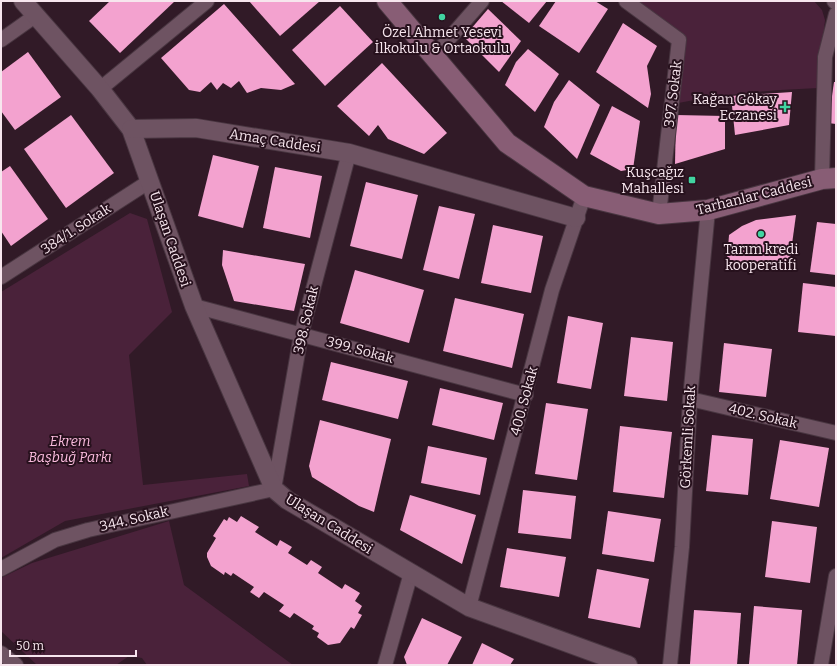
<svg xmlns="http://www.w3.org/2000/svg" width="837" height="666" font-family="Bitter,serif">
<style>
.green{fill:#4a223a}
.building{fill:#f3a2cf}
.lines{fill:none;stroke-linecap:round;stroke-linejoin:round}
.minor-casing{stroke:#493641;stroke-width:16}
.tertiary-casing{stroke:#493641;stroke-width:20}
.secondary-casing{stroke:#493641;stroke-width:22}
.minor{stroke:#6e5362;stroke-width:14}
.tertiary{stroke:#6e5362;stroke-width:18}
.secondary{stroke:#885d75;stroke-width:20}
.poi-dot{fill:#41d4a1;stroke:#27111d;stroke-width:1.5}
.labels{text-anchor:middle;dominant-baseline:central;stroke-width:4;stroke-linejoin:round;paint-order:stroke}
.poi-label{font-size:14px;fill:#f7e6ee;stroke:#27111d}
.street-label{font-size:14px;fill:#f7e6ee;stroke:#27111d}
.park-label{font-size:14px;font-style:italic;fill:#fbbcde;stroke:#27111d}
</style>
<rect width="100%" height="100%" fill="#311a27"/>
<g class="green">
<path d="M632 1H814L822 10 825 20 818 88C769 90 721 94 673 104L683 37Z"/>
<path d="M130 213 147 219 172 312 129 355 143 485 247 474 249 486 65 521 1 558V292Z"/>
<path d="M169 521 184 585 293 665H147L142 658 129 656 116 665H37L1 631V578L32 563Z"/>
</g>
<g class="building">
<path d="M110 1H175L120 53 89 21Z"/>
<path d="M249 1H320L280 36Z"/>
<path d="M501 1H547L529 23Z"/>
<path d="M556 1H595L608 9 579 53 539 26Z"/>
<path d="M224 4 295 84 281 90 261 88 247 93 239 81 231 88 223 83 217 90 211 82 200 92 189 90 161 58Z"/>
<path d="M340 6 373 42 325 86 292 50Z"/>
<path d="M488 9 521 41 499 72 464 37Z"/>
<path d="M623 23 657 46 647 66 651 94 648 108 596 72Z"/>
<path d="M528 49 559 74 535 112 505 85 516 62Z"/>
<path d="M28 52 61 97 15 130 1 111V72Z"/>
<path d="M382 63 447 133 424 154 388 139 378 125 369 136 337 106Z"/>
<path d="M569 80 600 105 577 159 544 127 554 102Z"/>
<path d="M834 82H836V124L828 123Z"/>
<path d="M792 92 789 125 735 135 731 96Z"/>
<path d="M612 106 640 121 633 169 621 171 590 154Z"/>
<path d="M71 115 114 173 66 208 24 149Z"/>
<path d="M676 115 725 116V149L675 164Z"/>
<path d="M213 155 259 166 243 228 198 216Z"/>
<path d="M10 166 48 219 11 246 1 231V172Z"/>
<path d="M275 167 322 176 310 238 263 228Z"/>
<path d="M366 182 418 195 402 259 350 246Z"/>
<path d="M439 206 475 214 459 279 423 270Z"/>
<path d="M796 215 789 266 727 261 729 235 742 226 756 220Z"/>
<path d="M817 222 836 224V275L810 272Z"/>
<path d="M493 225 543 236 531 293 481 283Z"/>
<path d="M223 250 305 264 294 311 234 301 222 265Z"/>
<path d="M355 270 424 290 409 343 340 323Z"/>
<path d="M803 283 836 287V336L798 332Z"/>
<path d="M455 298 524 314 512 368 443 351Z"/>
<path d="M568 316 603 323 591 389 557 383Z"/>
<path d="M631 337 673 342 667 401 624 396Z"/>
<path d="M724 343 772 349 766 397 719 392Z"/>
<path d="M331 362 408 381 398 419 322 400Z"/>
<path d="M440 388 503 403 494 440 432 425Z"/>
<path d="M546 403 588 409 577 480 535 474Z"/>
<path d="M320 420 391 439 374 512 359 506 312 477 309 466Z"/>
<path d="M620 426 672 432 664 498 613 492Z"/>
<path d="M712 435 753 439 748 495 706 491Z"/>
<path d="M780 440 829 448 819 507 770 499Z"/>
<path d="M428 446 487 458 480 495 421 483Z"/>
<path d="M523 490 576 496 571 539 518 533Z"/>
<path d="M410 495 476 515 462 564 400 530Z"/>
<path d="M608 511 661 519 654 562 602 554Z"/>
<path d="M241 516 259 527 255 532 277 546 280 540 292 547 288 553 307 565 311 560 322 567 318 573 342 589 345 584 360 593 355 601 362 606 358 613 362 615 354 629 351 627 340 643 328 645 317 637 319 633 312 629 314 626 294 613 290 618 279 611 284 605 264 592 259 598 250 592 254 587 233 573 231 576 225 572 224 575 211 566 207 557V553L216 538 213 536 224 519 227 521 229 517 237 522Z"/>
<path d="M772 521 817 527 810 583 765 577Z"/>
<path d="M507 548 566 557 559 597 500 587Z"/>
<path d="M597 569 649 579 640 628 588 618Z"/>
<path d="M754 606 802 610 797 665 749 664Z"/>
<path d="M694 610 741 613 737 665 690 664Z"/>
<path d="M422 618 462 637 447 665H407L404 657Z"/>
<path d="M482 643 514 659 510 665H472Z"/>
</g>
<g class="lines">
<g class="minor-casing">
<g id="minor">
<path d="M626 1 679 40 659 214"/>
<path d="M834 1 836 3"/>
<path d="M1 40 35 16"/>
<path d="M433 57 482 1"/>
<path d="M100 89 207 1"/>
<path d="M822 179 825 57 836 14"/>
<path d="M1 277 150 181"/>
<path d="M194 306 526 395"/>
<path d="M690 399 836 433"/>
<path d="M1 569 55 540 88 530 274 489 301 335 349 153"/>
<path d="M469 607 552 290 584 196"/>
<path d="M1 653 16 665"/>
<path d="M385 665 411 573"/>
<path d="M670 665 682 547 690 399 708 210"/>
<path d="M821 665 836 576"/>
</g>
</g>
<g class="tertiary-casing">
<g id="tertiary">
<path d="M23 1 100 89 131 129 194 306 274 489 287 500 469 607 628 665"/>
<path d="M131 129 196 128 349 153 576 218"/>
</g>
</g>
<g class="secondary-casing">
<path id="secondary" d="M387 1 507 143 584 196 659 214 708 210 822 179 836 178"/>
</g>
<use href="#minor" class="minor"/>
<use href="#tertiary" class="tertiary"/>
<use href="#secondary" class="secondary"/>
</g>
<g class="poi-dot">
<circle cx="442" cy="17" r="4"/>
<path d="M783 101h4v4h4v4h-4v4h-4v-4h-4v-4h4z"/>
<rect x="688" y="176" width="8" height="8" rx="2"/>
<circle cx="761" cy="234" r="4"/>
</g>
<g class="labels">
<g class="poi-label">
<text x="442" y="32">Özel Ahmet Yesevi<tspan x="442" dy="16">İlkokulu &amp; Ortaokulu</tspan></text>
<text x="777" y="99" text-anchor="end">Kağan Gökay<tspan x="777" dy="16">Eczanesi</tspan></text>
<text x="684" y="172" text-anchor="end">Kuşcağız<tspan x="684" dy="16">Mahallesi</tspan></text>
<text x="761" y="249">Tarım kredi<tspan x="761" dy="16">kooperatifi</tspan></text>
</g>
<g class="street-label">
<text transform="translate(673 94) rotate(-83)">397. Sokak</text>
<text transform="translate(275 141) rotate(9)">Amaç Caddesi</text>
<text transform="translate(754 196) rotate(-14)">Tarhanlar Caddesi</text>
<text transform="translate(76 229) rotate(-33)">384/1. Sokak</text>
<text transform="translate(170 239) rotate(71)">Ulaşan Caddesi</text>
<text transform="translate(306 320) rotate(-77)">398. Sokak</text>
<text transform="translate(360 350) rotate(15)">399. Sokak</text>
<text transform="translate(524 401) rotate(-75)">400. Sokak</text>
<text transform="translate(763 416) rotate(13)">402. Sokak</text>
<text transform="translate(688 437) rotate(-87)">Görkemli Sokak</text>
<text transform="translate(134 519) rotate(-13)">344. Sokak</text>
<text transform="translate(329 524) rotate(32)">Ulaşan Caddesi</text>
</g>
<g class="park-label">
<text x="70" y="441">Ekrem<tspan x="70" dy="16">Başbuğ Parkı</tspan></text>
</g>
</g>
<rect width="837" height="666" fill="none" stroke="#f7e6ee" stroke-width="4"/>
<path d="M10 650v6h126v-6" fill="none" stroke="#f7e6ee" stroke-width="2"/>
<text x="16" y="650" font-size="12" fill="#f7e6ee" stroke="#27111d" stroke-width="3" paint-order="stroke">50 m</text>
</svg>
